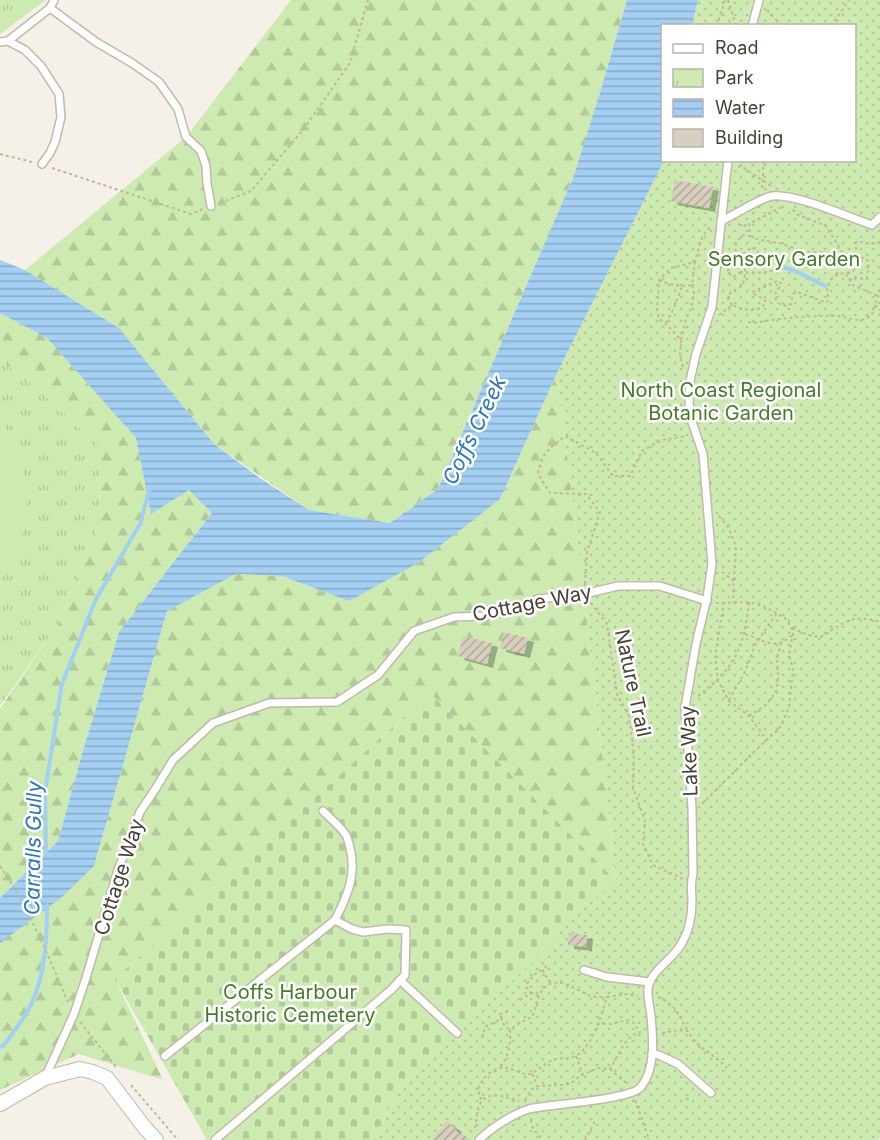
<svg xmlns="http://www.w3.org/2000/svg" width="880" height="1140" font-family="Inter,sans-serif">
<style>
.grass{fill:url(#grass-dots)}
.forest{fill:url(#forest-firs)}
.cemetery{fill:url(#cemetery-stones)}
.park{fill:url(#park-tufts)}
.pitch{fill:#cdeab0}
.water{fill:url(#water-rules)}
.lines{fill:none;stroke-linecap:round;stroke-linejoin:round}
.stream{stroke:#a3cff3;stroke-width:4}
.building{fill:url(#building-hatch);filter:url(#shadow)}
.lane-casing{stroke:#c1baaa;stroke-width:10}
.street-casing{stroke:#c1baaa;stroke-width:16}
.path{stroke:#c3b69b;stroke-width:2;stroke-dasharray:3 3;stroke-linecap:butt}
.lane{stroke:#fff;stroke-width:7}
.street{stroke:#fff;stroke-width:14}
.labels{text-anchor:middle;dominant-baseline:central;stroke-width:5;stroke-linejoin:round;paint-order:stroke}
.park-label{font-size:20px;fill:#447d27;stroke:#fff}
.street-label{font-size:20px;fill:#484236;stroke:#fff}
.water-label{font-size:21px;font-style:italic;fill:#2b77b9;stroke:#fff}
</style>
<defs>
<pattern id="grass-dots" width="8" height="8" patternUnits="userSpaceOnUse" patternTransform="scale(1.5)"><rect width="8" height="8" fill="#cdeab0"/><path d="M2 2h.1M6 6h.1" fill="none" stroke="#b2ca98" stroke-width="1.8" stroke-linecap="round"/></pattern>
<pattern id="forest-firs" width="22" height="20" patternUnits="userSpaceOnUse" patternTransform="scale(1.5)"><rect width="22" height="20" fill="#cdeab0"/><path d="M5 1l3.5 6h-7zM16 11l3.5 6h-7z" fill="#b2ca98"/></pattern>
<pattern id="cemetery-stones" width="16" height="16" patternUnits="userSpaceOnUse" patternTransform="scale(1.5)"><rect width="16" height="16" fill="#cdeab0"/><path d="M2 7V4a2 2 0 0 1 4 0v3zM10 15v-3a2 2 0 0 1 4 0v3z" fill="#b2ca98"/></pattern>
<pattern id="park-tufts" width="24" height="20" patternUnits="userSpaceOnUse" patternTransform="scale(1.5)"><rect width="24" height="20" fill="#cdeab0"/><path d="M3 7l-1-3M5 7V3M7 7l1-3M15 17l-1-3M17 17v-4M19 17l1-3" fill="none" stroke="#b2ca98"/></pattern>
<pattern id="water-rules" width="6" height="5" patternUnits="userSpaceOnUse" patternTransform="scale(1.5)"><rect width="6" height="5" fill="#a3cff3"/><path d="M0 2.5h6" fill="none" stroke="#87aac6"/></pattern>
<pattern id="building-hatch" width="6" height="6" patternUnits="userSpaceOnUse" patternTransform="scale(1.5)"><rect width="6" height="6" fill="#d7cebd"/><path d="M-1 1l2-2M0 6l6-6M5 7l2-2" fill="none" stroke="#b0a99a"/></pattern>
<filter id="shadow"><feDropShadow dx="6" dy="4" stdDeviation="0" flood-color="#0004"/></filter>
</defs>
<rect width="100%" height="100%" fill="#f5f1e8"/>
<path class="grass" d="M698 0H880V1137L878 1140H368L384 1122 385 1113 395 1102V1091L557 938 561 927 616 880 584 594 557 373 664 161 854 160V26L692 25Z"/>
<g class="forest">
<path d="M291 0H627L592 120 573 178 438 489 390 523 309 510 214 444 119 328 25 270 186 137Z"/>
<path d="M0 313 47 338 136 438 151 513 189 489 212 513 119 632 82 754 58 841 0 898V709L58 624 100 523 99 446 21 374 0 361Z"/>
<path d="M557 373 584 594 616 881 430 693 115 979 163 1080 79 1054 0 1090V942L94 866 167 611 236 574 282 576 349 601 500 499Z"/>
</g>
<path class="cemetery" d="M430 693 616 881 561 927 558 938 395 1091V1102L385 1113 384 1122 368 1140H207L115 979Z"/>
<g class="park">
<path d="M0 0H46L0 34Z"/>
<path d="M0 361 21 374 99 446 100 523 58 624 0 706Z"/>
</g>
<path class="pitch" d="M0 420C25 451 31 497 22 535 18 552 9 567 0 581Z"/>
<path class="water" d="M627 0H698L692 25 662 26V160L664 161 557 373 500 499 418 563 349 601 282 576 236 574 167 611 94 866 62 897 0 943V898L58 841 82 754 119 632 212 513 189 490 151 514 136 438 47 338 0 313V260L25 270 119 328 214 444 261 479 309 510 390 523 438 489 573 178 600 93Z"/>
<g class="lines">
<g class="stream">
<path d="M783 267 798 272 825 286"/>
<path d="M46 855 45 792 62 684 96 599 140 524 149 491"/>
<path d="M0 1047 4 1045C11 1035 19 1025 26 1014 45 983 47 941 47 905"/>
</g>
</g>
<g class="building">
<path d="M675 180 713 187 709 208 671 201Z"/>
<path d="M504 632 528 638 524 654 500 648Z"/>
<path d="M463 636 492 643 487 664 458 656Z"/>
<path d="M569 933 587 935 586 947 568 945Z"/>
<path d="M447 1121 456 1129 455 1130 468 1140H432Z"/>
</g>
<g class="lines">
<g class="lane-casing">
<g id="lane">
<path d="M50 8 96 42 132 63 159 82 178 109 186 137 201 151 206 166 207 183 211 206"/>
<path d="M752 26 759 0"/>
<path d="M8 41 25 50 41 66 59 94 61 117 55 142 50 153 42 164"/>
<path d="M0 42 8 41 50 8 54 0"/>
<path d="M721 221C735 215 758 199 772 196 795 193 848 217 872 225L880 217"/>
<path d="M323 811C331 819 340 826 346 835 348 839 349 844 350 848 357 874 347 897 335 920"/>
<path d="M584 970 607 977 650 982"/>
<path d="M400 980 457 1033"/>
<path d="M652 1053 661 1056 678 1064 711 1093"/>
<path d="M165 1056 335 920 352 929 363 932 388 929 406 930 405 975 392 989 215 1140"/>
<path d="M45 1078 74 1014 86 978 118 870 140 812 156 788 173 760 213 723 269 703 337 702 378 675 414 631 454 617 483 616 506 612 538 599 584 594 618 586H660L707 601"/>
<path d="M479 1140C491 1128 513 1114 529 1109 551 1104 630 1100 641 1087 656 1068 653 1038 651 1016 650 1007 647 997 648 988 652 968 675 959 683 941 689 930 692 914 692 901 692 891 690 884 693 874L692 807 685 708 696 644 707 598 712 564 703 454 692 422 689 403 690 381 696 354 712 307 728 160"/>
</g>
</g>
<g class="street-casing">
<path id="street" d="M0 1104 45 1078 80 1069 93 1072 107 1078 145 1128 156 1140"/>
</g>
<g class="path">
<path d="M728 0 736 26"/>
<path d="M767 10 782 26"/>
<path d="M717 26 725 0"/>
<path d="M831 26 849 0"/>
<path d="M0 154 32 162"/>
<path d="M738 167 741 166 771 186"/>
<path d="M52 168 191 214 203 209"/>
<path d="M762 188 764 160"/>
<path d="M220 203 251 191 303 130 350 63 368 0"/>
<path d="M738 224 744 226 749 224"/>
<path d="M750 236 760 240 780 243 805 252H822L837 266H843L849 263 826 226 796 214 793 210 794 207"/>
<path d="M741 272 733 277 727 271 735 265 741 272C755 273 770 274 782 266V262C774 256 768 260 759 260L757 257 758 251 755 248H751L741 255 737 254C733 246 737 240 743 235L750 236 749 224 782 207"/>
<path d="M846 274 853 285 880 297"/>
<path d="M659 280C670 285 680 287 692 285"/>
<path d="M849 280 854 277 864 279 867 278 869 262 866 259 859 257"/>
<path d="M732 305 728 298C732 288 732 292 739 288 746 284 745 271 745 263"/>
<path d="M875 305 880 310"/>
<path d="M719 315 732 305C743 310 759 314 766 302L764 299 752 293V292L778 281 781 283V285L775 294C775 302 779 305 787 306L791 304 793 294 797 292 824 302H827L829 298C827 293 826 290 829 284 835 267 851 279 858 265 861 256 854 250 856 242L858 241 870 244 880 242"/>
<path d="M748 322C757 324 763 321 771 320 788 318 806 316 823 316 828 316 832 315 837 316 849 317 863 325 872 314L880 289"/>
<path d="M666 323 672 312 682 287"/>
<path d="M681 340 686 319 691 308 694 293 692 285 695 262"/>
<path d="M683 367 680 355 681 340 665 323 659 319 657 310 659 280 671 268 695 262C699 250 700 234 711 227"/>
<path d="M719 516 728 527 736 546 733 594 734 602"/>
<path d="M722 572 734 581"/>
<path d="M585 584 587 552 600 512 586 494 550 493 538 474C542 453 548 449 565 436L596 453 613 476H630L642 451 662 440 686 436"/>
<path d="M724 602 715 657 718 681 729 701 749 716 767 740"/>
<path d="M591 603 607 624 617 694 629 716 634 755 633 788 645 821 643 844 653 865 683 879"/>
<path d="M792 628 808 635 821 637C844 623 851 613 880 622"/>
<path d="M745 634C764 640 776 652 793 634"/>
<path d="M698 696C735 668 744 648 749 602"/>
<path d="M729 700 745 672 755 645 777 613"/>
<path d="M749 716 766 705 777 690 778 675 777 658 781 643"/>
<path d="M702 804 756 750 779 729 789 708 793 669 789 655 793 634 792 628 785 618 763 606 749 602 715 603"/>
<path d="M0 866C29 908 48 956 68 1002"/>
<path d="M547 966 543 969 544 975 548 978 551 984"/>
<path d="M532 993 528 991 526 985 534 975 543 969"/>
<path d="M658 997C677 1005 678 1015 688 1031"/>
<path d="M520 1000 532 993 538 996"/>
<path d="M508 1011 500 1014 504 1025 510 1030"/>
<path d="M80 1022 116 1067"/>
<path d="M597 1024H611L627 1020 633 1022 639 1031"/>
<path d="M662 1033 678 1030 688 1031C697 1049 714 1053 727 1068"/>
<path d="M482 1038 485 1027 501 1019"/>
<path d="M576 1056 583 1075"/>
<path d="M501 1067C508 1056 511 1044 510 1030L516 1025 533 1016C535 1008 538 995 543 989 558 972 578 993 592 996 597 997 602 997 607 997"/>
<path d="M610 1069 626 1083"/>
<path d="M532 1074 537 1085"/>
<path d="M131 1085 178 1140"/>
<path d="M686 1098 691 1101"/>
<path d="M482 1099 479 1097C479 1092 478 1087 481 1083 485 1074 498 1066 507 1068 514 1069 522 1075 529 1074 535 1074 545 1063 552 1060 561 1057 571 1060 579 1054 594 1042 601 1015 607 997L627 994 637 996"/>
<path d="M525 1100 532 1089 537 1086 560 1085 570 1084 580 1076 598 1068 610 1069C619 1056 624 1035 641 1032"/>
<path d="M635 1100 649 1139 648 1140"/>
<path d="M531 1120 533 1129 543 1140"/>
<path d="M475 1128C477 1122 476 1115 478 1109 484 1088 504 1097 519 1101"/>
<path d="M585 1140 595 1121"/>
</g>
<use href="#lane" class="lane"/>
<use href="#street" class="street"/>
</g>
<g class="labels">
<g class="park-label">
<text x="784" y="259">Sensory Garden</text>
<text x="721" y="390">North Coast Regional<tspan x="721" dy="23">Botanic Garden</tspan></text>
<text x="290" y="992">Coffs Harbour<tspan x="290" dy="23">Historic Cemetery</tspan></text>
</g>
<g class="street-label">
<text transform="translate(532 603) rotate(-11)">Cottage Way</text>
<text transform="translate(633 683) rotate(78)">Nature Trail</text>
<text transform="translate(689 751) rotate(-92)">Lake Way</text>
<text transform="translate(119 877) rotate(-72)">Cottage Way</text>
</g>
<g class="water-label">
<text transform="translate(474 430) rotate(-64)">Coffs Creek</text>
<text transform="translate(33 848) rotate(-89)">Carralls Gully</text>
</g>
</g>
<rect x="661" y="24" width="195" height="138" fill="#ffffff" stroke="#b6b3af" stroke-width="1.5"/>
<rect x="673" y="44" width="30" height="9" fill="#ffffff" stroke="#b6b3af" stroke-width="1.5"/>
<text x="715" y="54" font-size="18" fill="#484236">Road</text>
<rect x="673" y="69" width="30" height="18" fill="url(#park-tufts)" stroke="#b6b3af" stroke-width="1.5"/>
<text x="715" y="84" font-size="18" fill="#484236">Park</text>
<rect x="673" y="99" width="30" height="18" fill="url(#water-rules)" stroke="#b6b3af" stroke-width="1.5"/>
<text x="715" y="114" font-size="18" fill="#484236">Water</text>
<rect x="673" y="129" width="30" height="18" fill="#d7cebd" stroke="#b6b3af" stroke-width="1.5"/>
<text x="715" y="144" font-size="18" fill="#484236">Building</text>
</svg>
